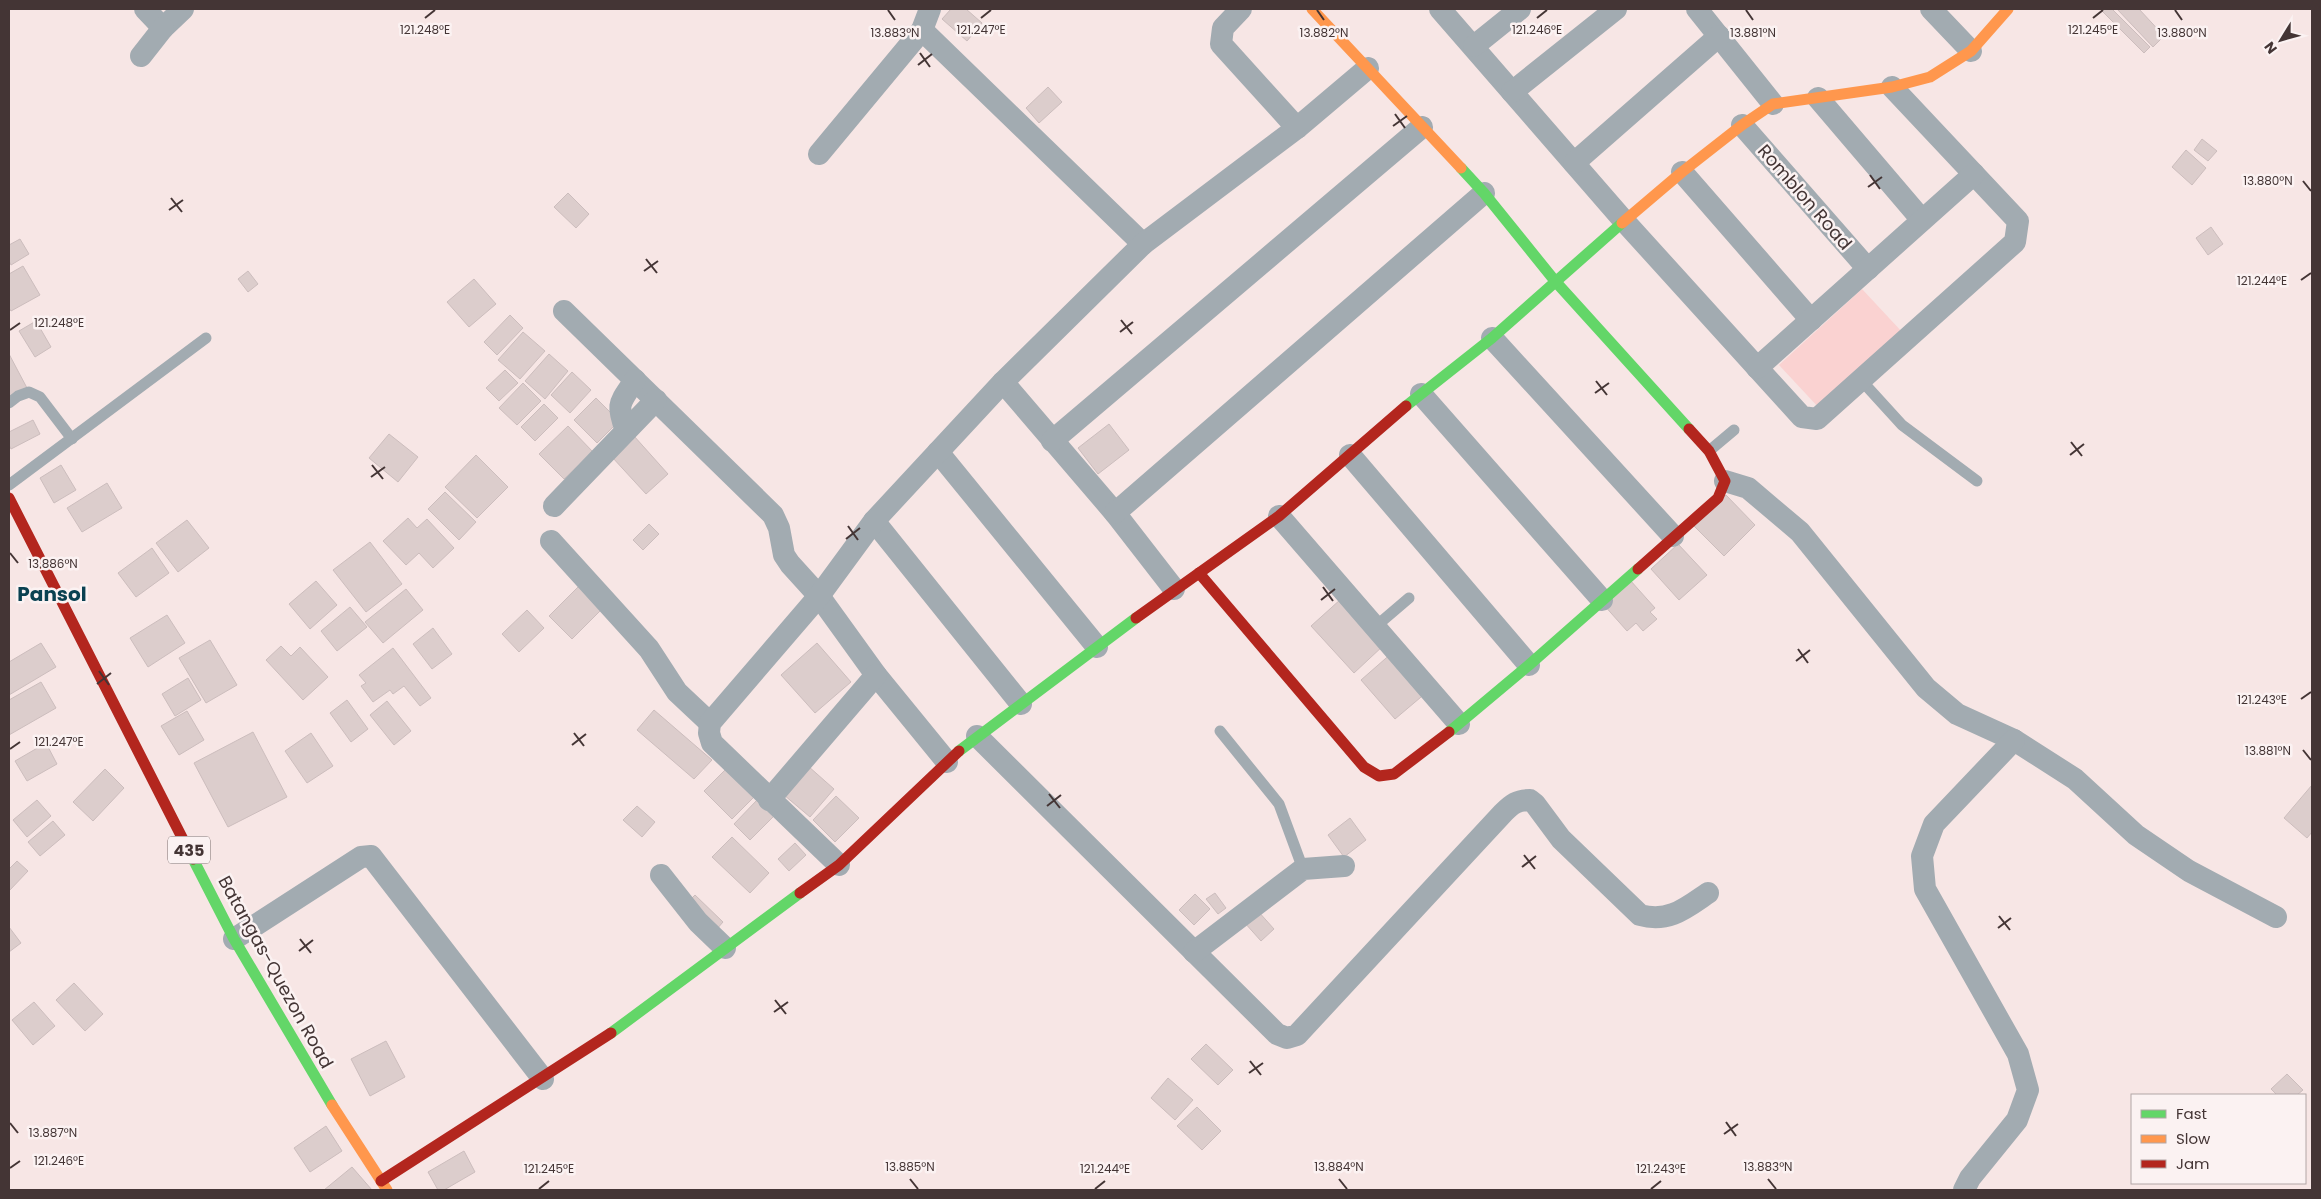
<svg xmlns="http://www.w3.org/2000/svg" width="2321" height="1199" font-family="Poppins,sans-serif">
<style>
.green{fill:#fad2d1}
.building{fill:#dccdcc;stroke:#ccbdbd}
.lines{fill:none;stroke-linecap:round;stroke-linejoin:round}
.lane{stroke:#a2abb1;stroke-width:11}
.street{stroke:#a2abb1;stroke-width:22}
.fast{stroke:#63d668;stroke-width:11}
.slow{stroke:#ff974d;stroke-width:11}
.jam{stroke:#b3261e;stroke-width:11}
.ticks{fill:none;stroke:#443535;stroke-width:2}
.labels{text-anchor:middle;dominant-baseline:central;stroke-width:5;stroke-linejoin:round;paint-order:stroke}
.shield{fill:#fbf2f2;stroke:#7b6e6e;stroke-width:1}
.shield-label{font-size:16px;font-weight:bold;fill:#443535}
.street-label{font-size:18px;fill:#443535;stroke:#fbf2f2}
.quarter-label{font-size:20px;font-weight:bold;fill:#0a4151;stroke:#fbf2f2}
.ticks-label{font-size:12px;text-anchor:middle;fill:#443535;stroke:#fbf2f2;stroke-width:5;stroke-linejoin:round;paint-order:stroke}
</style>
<rect width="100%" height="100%" fill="#f7e6e5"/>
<path class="green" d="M1862 289 1903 333 1820 409 1779 365Z"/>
<g class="building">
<path d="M951 9H966L982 23 967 41 942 19Z"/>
<path d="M2102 9H2112L2150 47 2144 53 2101 10Z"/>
<path d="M2117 9H2139L2164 36 2153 47Z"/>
<path d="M1048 87 1062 102 1039 123 1026 108Z"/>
<path d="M2202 139 2217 151 2208 161 2194 150Z"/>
<path d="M2186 150 2206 168 2192 185 2172 167Z"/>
<path d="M568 193 589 214 576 228 554 207Z"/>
<path d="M2211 227 2223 244 2208 255 2196 238Z"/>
<path d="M20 239 29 254 11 265 9 261V245Z"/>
<path d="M23 266 40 295 11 311 9 308V274Z"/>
<path d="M248 271 258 284 248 292 238 279Z"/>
<path d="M474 279 496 304 469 327 447 302Z"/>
<path d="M510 315 523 328 497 355 484 342Z"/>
<path d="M36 321 51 347 35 357 19 331Z"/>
<path d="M523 332 545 351 520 379 498 360Z"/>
<path d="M9 354 27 388 9 397Z"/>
<path d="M549 354 568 371 545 399 525 381Z"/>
<path d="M505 370 518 383 499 401 486 388Z"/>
<path d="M572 372 591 390 570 413 551 395Z"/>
<path d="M523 383 541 401 517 425 499 408Z"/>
<path d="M596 398 619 421 597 443 574 420Z"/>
<path d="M544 404 558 418 535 441 521 427Z"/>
<path d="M33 420 40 434 11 449 9 445V432Z"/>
<path d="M1109 424 1129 450 1098 474 1078 448Z"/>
<path d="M568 426 593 452 564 479 539 454Z"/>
<path d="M389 434 418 457 398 482 369 458Z"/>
<path d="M634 436 668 474 646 494 612 457Z"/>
<path d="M476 455 508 487 477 518 445 487Z"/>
<path d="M61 465 76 490 54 503 40 478Z"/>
<path d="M107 483 122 508 82 532 67 508Z"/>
<path d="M445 492 476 522 459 540 428 509Z"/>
<path d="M1726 495 1755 525 1724 556 1694 526Z"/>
<path d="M408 518 417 528 427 519 454 548 433 568 419 553 406 565 383 541Z"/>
<path d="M187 520 209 548 178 572 156 543Z"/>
<path d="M649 524 659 534 643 550 633 540Z"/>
<path d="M370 542 402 584 366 612 333 570Z"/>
<path d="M1678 544 1707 575 1679 600 1651 569Z"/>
<path d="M152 548 169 573 136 597 118 573Z"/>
<path d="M1630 580 1655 608 1650 612 1657 619 1643 631 1636 623 1627 631 1603 604Z"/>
<path d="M316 581 337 605 310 629 289 604Z"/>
<path d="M584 581 607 604 572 639 549 616Z"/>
<path d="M406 589 423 610 383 643 365 622Z"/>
<path d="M1341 599 1384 645 1354 673 1311 626Z"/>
<path d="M350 607 367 627 337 651 321 631Z"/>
<path d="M527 610 544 628 519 652 502 634Z"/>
<path d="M167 615 185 643 148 667 130 638Z"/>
<path d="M433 628 452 654 432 669 413 644Z"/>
<path d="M210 640 237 685 206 703 179 658Z"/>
<path d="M41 643 56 667 9 695V662Z"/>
<path d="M817 643 851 682 815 713 781 675Z"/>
<path d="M281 646 291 656 300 647 328 677 303 700 266 660Z"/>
<path d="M393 648 431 698 420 706 404 686 393 694 390 690 373 702 361 686 366 683 359 675Z"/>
<path d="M1393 652 1427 692 1395 719 1361 680Z"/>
<path d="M188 678 201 700 175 716 162 694Z"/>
<path d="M41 682 56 708 9 735V700Z"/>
<path d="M347 700 368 729 351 742 330 713Z"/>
<path d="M387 701 411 731 394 745 370 715Z"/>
<path d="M654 710 712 760 694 779 637 730Z"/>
<path d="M187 711 204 740 179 755 161 726Z"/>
<path d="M253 732 287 797 228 827 194 763Z"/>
<path d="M311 733 333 766 307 783 285 751Z"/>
<path d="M46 743 57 764 27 781 15 761Z"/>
<path d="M729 766 757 794 732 819 704 791Z"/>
<path d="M808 766 834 789 810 817 784 795Z"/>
<path d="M105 769 124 788 93 821 73 802Z"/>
<path d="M2312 785V832L2307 838 2284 818Z"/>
<path d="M836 796 859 818 835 842 813 820Z"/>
<path d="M37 800 51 816 27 837 13 820Z"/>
<path d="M757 800 774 816 750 840 734 824Z"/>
<path d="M637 806 655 822 642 837 623 820Z"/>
<path d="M1350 818 1366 840 1344 857 1328 835Z"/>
<path d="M53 821 65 835 40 856 28 842Z"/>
<path d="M732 837 769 873 750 893 712 857Z"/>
<path d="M795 843 806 855 789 871 778 859Z"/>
<path d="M17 861 28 871 9 891V869Z"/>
<path d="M1215 893 1226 908 1218 914 1206 899Z"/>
<path d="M1195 894 1210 909 1194 925 1179 910Z"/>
<path d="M695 895 723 922 716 930 688 902Z"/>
<path d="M1257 910 1274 929 1261 941 1244 922Z"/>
<path d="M9 927 21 943 9 952Z"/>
<path d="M74 983 103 1014 85 1031 56 1000Z"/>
<path d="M34 1002 55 1026 33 1045 12 1020Z"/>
<path d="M386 1041 405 1077 370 1096 351 1059Z"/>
<path d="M1206 1044 1233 1070 1218 1085 1191 1059Z"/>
<path d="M2287 1074 2303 1090 2297 1095H2277L2271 1089Z"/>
<path d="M1168 1078 1193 1100 1175 1120 1151 1098Z"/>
<path d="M1197 1107 1221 1131 1202 1150 1177 1126Z"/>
<path d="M326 1126 342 1151 310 1172 294 1148Z"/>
<path d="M464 1151 475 1172 444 1190H438L428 1172Z"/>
<path d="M352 1167 372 1190H324Z"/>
</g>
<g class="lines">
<g class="lane">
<path d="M1861 380 1902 425 1977 481"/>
<path d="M9 403 18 396 29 392 40 397 72 439"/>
<path d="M1709 451 1734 430"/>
<path d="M9 485 206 338"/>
<path d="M1375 627 1409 598"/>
<path d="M1220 731 1279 804 1303 869"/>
</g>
<g class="street">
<path d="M145 9 163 28 183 9"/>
<path d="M1241 9 1223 28 1221 44 1297 128"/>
<path d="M1440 9 1625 222 1802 417 1817 419 2015 242 2018 221 1892 87"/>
<path d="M1697 9 1773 104"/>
<path d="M1931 9 1971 51"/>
<path d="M922 30 1143 244"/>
<path d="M1474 46 1520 9"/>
<path d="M141 56 163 28"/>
<path d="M1512 92 1616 9"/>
<path d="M1818 98 1922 220"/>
<path d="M1742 125 1868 269"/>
<path d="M819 154 922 30 930 9"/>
<path d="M1574 163 1719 36"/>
<path d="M1682 172 1811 320"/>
<path d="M564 311 773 515 779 528 784 555 790 564 819 596 876 675 947 762"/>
<path d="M1492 338 1673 536"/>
<path d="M1757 368 1974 174"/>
<path d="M1003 382 1115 513 1174 589"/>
<path d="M1421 394 1602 600"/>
<path d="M626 431C616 403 619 404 635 380"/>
<path d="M1052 441 1422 127"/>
<path d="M938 452 1097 647"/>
<path d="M1350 455 1529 665"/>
<path d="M1725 481 1748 488 1800 532 1926 688 1957 714 2014 740 2075 779 2136 835 2189 871 2276 917"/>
<path d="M554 506 656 400"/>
<path d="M1115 513 1484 193"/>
<path d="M1279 516 1459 724"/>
<path d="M874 521 1021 704"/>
<path d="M551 541 649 649 677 692 710 723"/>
<path d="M977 736 1277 1034 1287 1038 1297 1035 1503 813C1512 804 1517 800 1530 800L1535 804 1561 839 1640 915C1669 923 1686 908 1708 893"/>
<path d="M769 800 876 675"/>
<path d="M839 865 712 743 709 733 710 723 819 596 874 521 1003 382 1143 244 1297 128 1368 68"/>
<path d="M661 875 698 922 725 948"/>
<path d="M234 939 361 857 371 856 543 1079"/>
<path d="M1194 952 1303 869 1344 866"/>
<path d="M1964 1190 1970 1178 2017 1120 2028 1090 2018 1054 1925 889 1922 856 1934 824 2014 740"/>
</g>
<g class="fast">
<path d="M1461 168 1484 193 1555 281 1689 429"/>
<path d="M1406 406 1492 338 1622 223"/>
<path d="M1449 732 1529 665 1638 569"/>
<path d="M959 751 1136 618"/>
<path d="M193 859 234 939 332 1105"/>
<path d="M611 1033 800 893"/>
</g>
<g class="slow">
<path d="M1312 9 1461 168"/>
<path d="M1622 223 1682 172 1742 125 1773 104 1892 87 1930 77 1971 51 2008 9"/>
<path d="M332 1105 387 1190"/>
</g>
<g class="jam">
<path d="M9 498 193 859"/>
<path d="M1638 569 1718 498 1725 481 1709 451 1689 429"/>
<path d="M1199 573 1364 767 1379 776 1394 774 1449 732"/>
<path d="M1136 618 1279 516 1406 406"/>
<path d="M800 893 839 865 959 751"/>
<path d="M381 1181 611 1033"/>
</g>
</g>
<path class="ticks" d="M888 10 895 20M1317 10 1324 20M1746 10 1753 20M2175 10 2182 20M425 18 435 10M981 18 991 10M1537 18 1547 10M2093 18 2103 10M920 53 930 67M918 65 932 54M1395 114 1405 128M1393 126 1407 116M1870 175 1880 189M2303 181 2311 191M1868 187 1882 177M171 198 182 212M169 210 183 200M646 259 657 273M644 271 658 261M2301 280 2311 273M1121 320 1132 334M10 330 20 323M1120 332 1133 322M1596 381 1607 395M1595 393 1609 383M2071 442 2082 456M2070 455 2084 444M372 465 383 479M371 477 385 467M848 526 858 540M846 539 860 528M10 553 18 563M1323 587 1333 601M1321 600 1335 589M1798 649 1808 663M1796 661 1810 650M99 671 109 685M97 684 111 673M2301 699 2311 692M574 733 584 746M572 745 586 734M10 749 20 742M2303 750 2311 760M1049 794 1060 808M1047 806 1061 795M1524 855 1535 869M1522 867 1536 856M1999 916 2010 930M1998 928 2011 918M300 939 311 953M299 951 313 940M775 1000 786 1014M774 1012 788 1002M1250 1061 1261 1075M1249 1073 1263 1063M1726 1122 1736 1136M10 1123 18 1133M1724 1134 1738 1124M10 1168 20 1161M910 1179 918 1189M1339 1179 1347 1189M1768 1179 1776 1189M539 1189 549 1181M1095 1189 1105 1181M1651 1189 1661 1181"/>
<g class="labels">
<rect class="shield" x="168" y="836.5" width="42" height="27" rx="4"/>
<g class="shield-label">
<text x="189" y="850">435</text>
</g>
<g class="street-label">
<text transform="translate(1805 197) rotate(49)">Romblon Road</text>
<text transform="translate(276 972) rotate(61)">Batangas-Quezon Road</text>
</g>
<g class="quarter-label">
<text x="52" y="594">Pansol</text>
</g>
</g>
<g class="ticks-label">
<text x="2093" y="34">121.245°E</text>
<text x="425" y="34">121.248°E</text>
<text x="981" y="34">121.247°E</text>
<text x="1537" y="34">121.246°E</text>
<text x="895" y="37">13.883°N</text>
<text x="1324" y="37">13.882°N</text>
<text x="1753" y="37">13.881°N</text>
<text x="2182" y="37">13.880°N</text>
<text x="2268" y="185">13.880°N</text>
<text x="2262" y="285">121.244°E</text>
<text x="59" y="327">121.248°E</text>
<text x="53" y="568">13.886°N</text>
<text x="2262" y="704">121.243°E</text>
<text x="59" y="746">121.247°E</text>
<text x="2268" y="755">13.881°N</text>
<text x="53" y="1137">13.887°N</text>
<text x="59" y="1165">121.246°E</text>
<text x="910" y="1171">13.885°N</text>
<text x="1339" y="1171">13.884°N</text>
<text x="1768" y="1171">13.883°N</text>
<text x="549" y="1173">121.245°E</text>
<text x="1105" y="1173">121.244°E</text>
<text x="1661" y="1173">121.243°E</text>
</g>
<rect width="2321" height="1199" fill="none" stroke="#443535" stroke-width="20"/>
<rect x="2131" y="1094" width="175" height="90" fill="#fbf2f2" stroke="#b2a6a6"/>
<rect x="2141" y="1110" width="25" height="8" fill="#63d668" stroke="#b2a6a6"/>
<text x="2176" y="1119" font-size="15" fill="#443535">Fast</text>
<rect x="2141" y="1135" width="25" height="8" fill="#ff974d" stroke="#b2a6a6"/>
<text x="2176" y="1144" font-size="15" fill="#443535">Slow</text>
<rect x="2141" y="1160" width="25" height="8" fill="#b3261e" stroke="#b2a6a6"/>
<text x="2176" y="1169" font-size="15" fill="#443535">Jam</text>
<g transform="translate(2281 40) rotate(233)" stroke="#fbf2f2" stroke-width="4" paint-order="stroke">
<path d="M0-4L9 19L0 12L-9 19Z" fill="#443535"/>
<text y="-8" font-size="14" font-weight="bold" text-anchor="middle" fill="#443535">N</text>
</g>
</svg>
